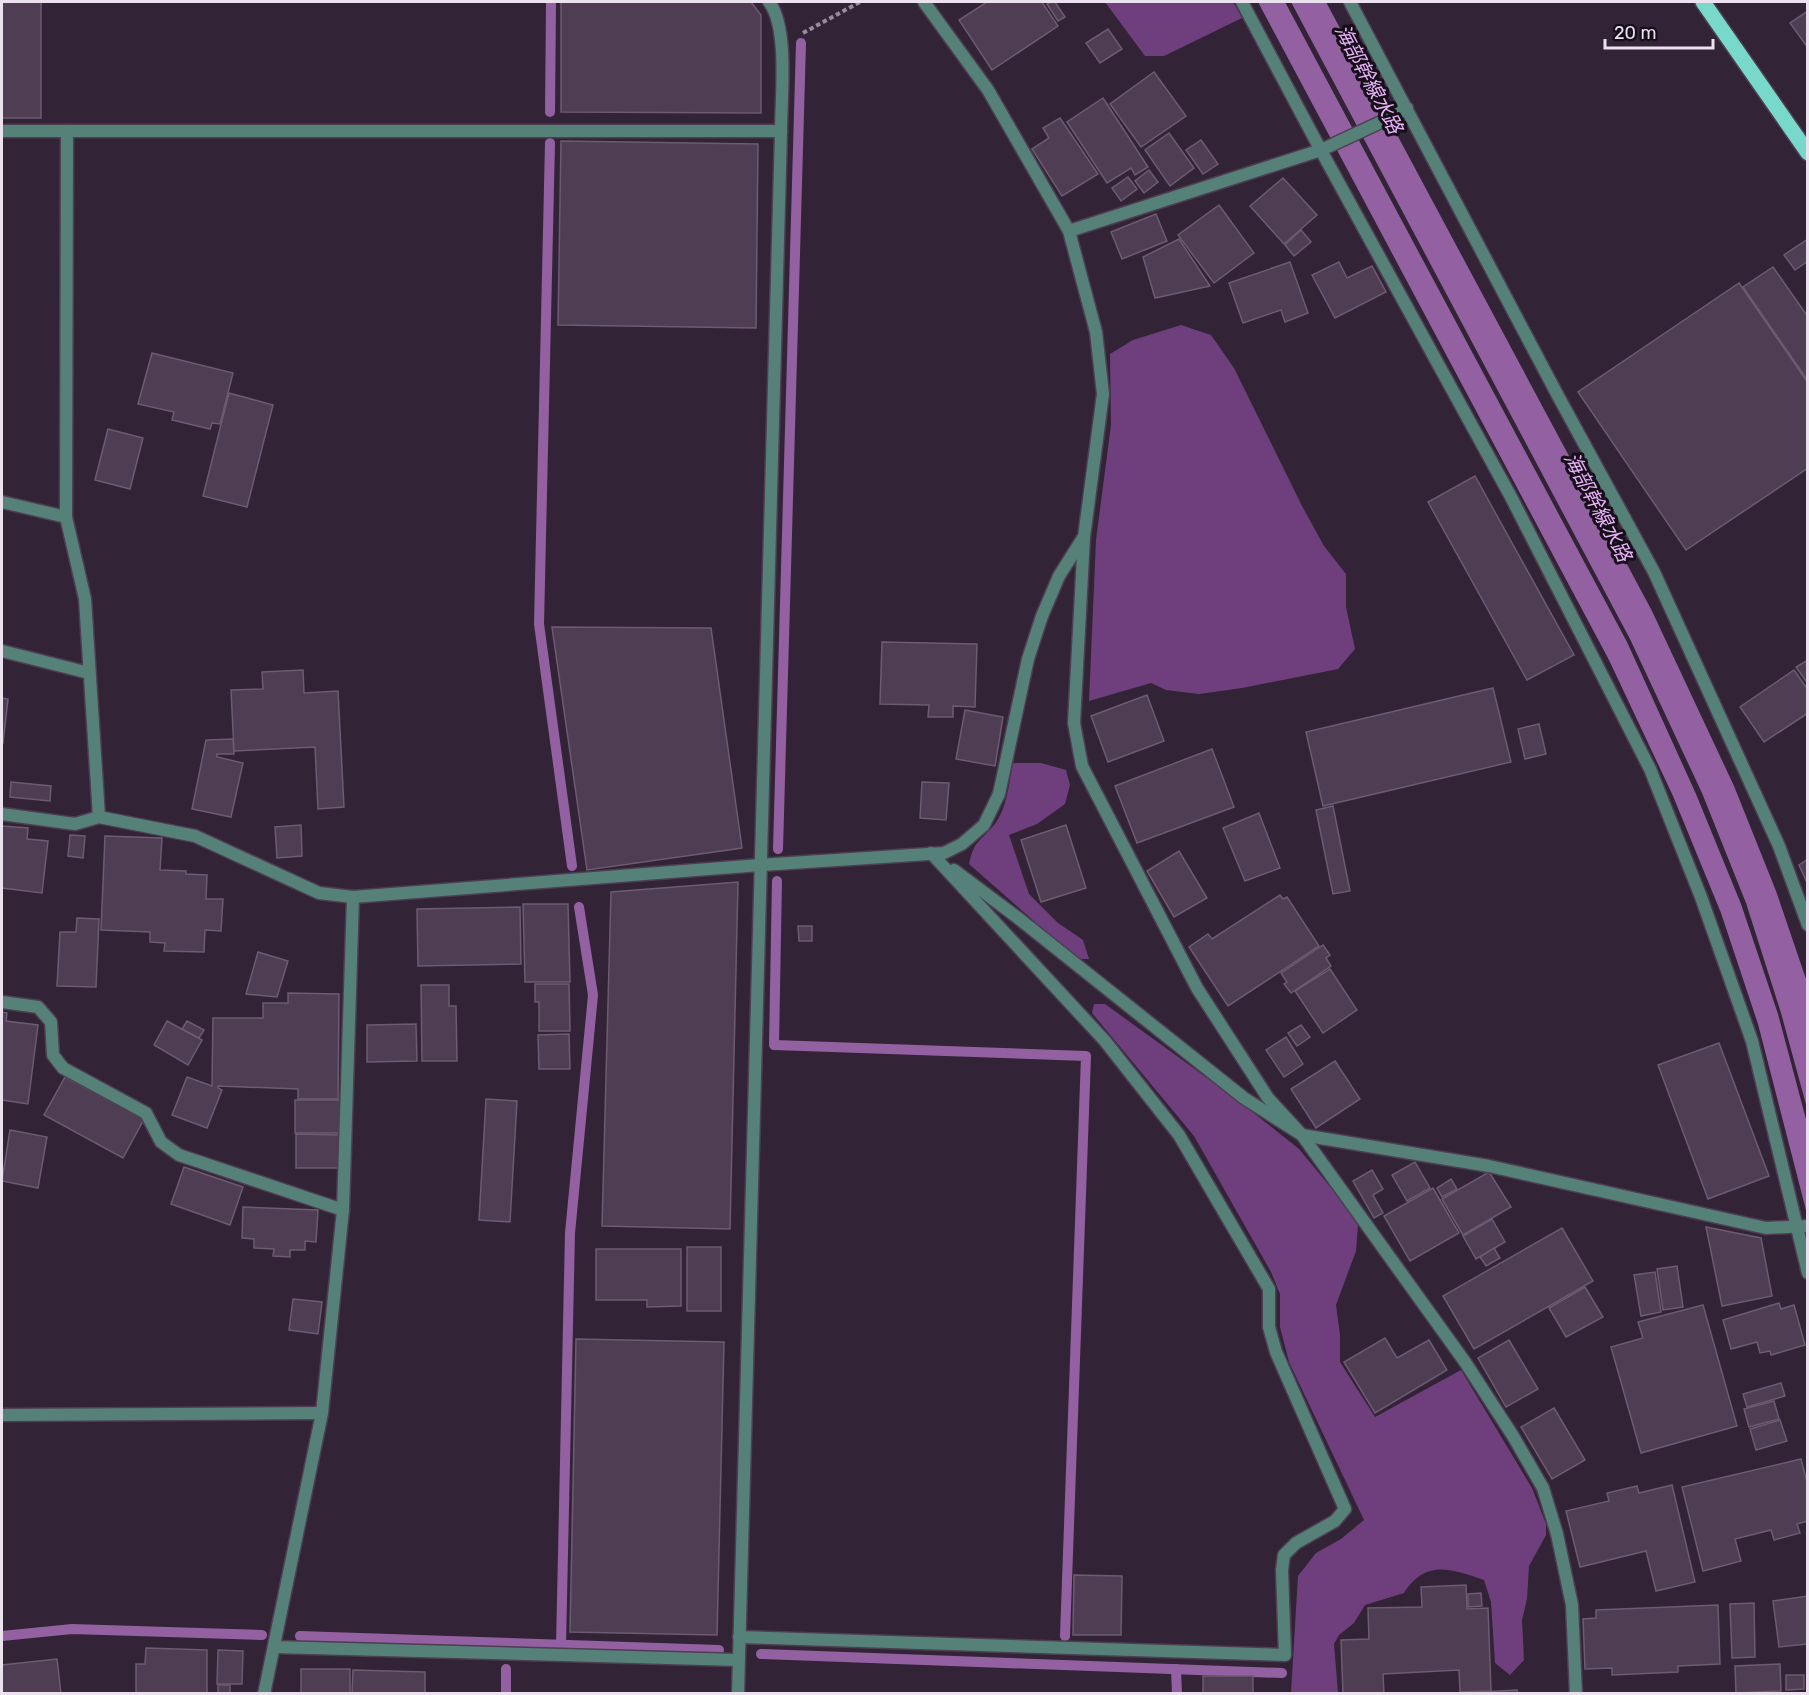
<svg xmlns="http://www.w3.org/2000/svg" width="1809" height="1695" font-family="Rubik,'Noto Sans JP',sans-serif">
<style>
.forest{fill:#6f3f7d}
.water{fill:#9361a1}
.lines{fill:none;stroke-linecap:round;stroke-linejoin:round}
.stream{stroke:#9361a1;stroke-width:10}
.building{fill:#4e3d53;stroke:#6c5b72;stroke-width:1.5}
.service-casing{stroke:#4d3e51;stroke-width:15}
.minor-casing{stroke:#4d3e51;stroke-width:15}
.primary-casing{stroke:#4d3e51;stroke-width:18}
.path{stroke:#988b9b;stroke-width:4;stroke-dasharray:4.5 3;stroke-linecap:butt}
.service{stroke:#558179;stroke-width:12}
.minor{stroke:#558179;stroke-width:12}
.primary{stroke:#78d8ca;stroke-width:15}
.labels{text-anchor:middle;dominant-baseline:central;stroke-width:6;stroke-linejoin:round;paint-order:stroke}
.water-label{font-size:20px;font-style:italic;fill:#e9b2f9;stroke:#160f19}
</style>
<rect width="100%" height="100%" fill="#332337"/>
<g class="forest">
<path d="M1105 2H1233L1242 18 1164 56H1145Z"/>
<path d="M1181 325 1211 335 1234 368 1302 506 1324 546 1346 574V607L1355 649 1338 669 1242 688 1199 694 1166 690 1151 683 1089 701 1096 540 1111 425 1110 354 1133 340Z"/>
<path d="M1013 763H1041L1066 770 1070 785 1065 804 1037 824 1009 835 1029 894 1058 923 1083 940 1089 959H1077L969 864C974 840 980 842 994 825 1007 809 1009 783 1013 763Z"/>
<path d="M1094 1004H1105L1239 1101 1299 1149 1346 1206 1358 1225 1356 1251 1336 1305 1340 1335V1362L1375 1417 1461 1370 1532 1488 1546 1524V1535L1529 1566 1527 1599 1522 1620 1524 1660 1510 1675 1495 1663 1491 1602 1484 1580C1451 1569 1426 1559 1404 1593L1365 1605 1354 1623 1339 1635 1334 1644 1338 1693H1291L1298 1576 1316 1553 1341 1539 1364 1520 1289 1362 1280 1327V1294L1271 1272 1194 1136 1092 1013Z"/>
</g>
<g class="water">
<path d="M1258 2H1285L1627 642 1696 794 1741 904 1778 1014 1807 1123V1214L1758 1024 1721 913 1673 796 1609 660Z"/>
<path d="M1291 2H1326L1652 611 1734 786 1776 891 1807 982V1108L1781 1013 1746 903 1702 793 1630 639Z"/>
</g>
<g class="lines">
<g class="stream">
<path d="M550 112 551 2"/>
<path d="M550 143 539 624 572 866"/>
<path d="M778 849 801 43"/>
<path d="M777 881 774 1045 1086 1056 1065 1636"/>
<path d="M2 1636 72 1629 262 1635"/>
<path d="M300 1636 719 1650"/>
<path d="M561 1645 570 1233 593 995 579 907"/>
<path d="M761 1654 1282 1673"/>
<path d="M1176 1669 1177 1694"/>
<path d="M506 1694V1669"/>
</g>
</g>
<g class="building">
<rect x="2" y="2" width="39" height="116"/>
<path d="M561 2H751L761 15V113L561 112Z"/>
<path d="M987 2H1042L1058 26 992 70 959 20Z"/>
<path d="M1051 2H1055L1065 17 1058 21 1047 4Z"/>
<path d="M1808 11V48L1790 23Z"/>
<path d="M1108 29 1122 49 1100 63 1086 43Z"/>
<path d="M1154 72 1186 116 1141 147 1110 104Z"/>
<path d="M1103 98 1148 167 1135 175 1131 168 1107 183 1067 122Z"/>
<path d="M1060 118 1098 174 1062 196 1032 149 1049 138 1043 128Z"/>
<path d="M1169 133 1194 168 1170 186 1145 150Z"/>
<path d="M1201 140 1218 164 1203 174 1186 150Z"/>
<path d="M561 141 758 144 756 328 558 325Z"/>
<path d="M1149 170 1158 182 1144 193 1135 181Z"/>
<path d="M1128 177 1137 189 1121 201 1112 188Z"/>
<path d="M1283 178 1317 215 1284 244 1250 206Z"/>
<path d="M1219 205 1254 253 1214 283 1178 235Z"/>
<path d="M1156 214 1167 241 1122 259 1111 232Z"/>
<path d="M1301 230 1311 242 1294 256 1285 245Z"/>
<path d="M1179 239 1210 286 1155 298 1143 257Z"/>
<path d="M1808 239V261L1795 270 1784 255Z"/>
<path d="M1290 262 1308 313 1285 322 1281 310 1243 323 1229 283Z"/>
<path d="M1339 262 1347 278 1372 266 1386 292 1335 318 1312 275Z"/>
<path d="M1773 267 1808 317V381L1743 287Z"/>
<path d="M1739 283 1808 383V468L1686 550 1578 392Z"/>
<path d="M152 353 233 373 220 424 212 423 210 429 172 420 174 412 138 404Z"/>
<path d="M229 393 273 405 247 507 203 496Z"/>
<path d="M108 429 143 438 130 489 95 480Z"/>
<path d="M1475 476 1574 655 1527 680 1428 502Z"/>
<path d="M552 627 711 628 742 848 587 870Z"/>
<path d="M882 642 977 644 975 707 953 706V717H928L929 705 880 704Z"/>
<path d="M1808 660V684L1796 667Z"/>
<path d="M303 670 304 693 338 691 344 807 318 809 315 747 234 751 231 690 263 689 262 672Z"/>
<path d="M1794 670 1808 690V713L1764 742 1740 707Z"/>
<path d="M1493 688 1511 762 1323 806 1306 732Z"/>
<path d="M1147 695 1164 741 1108 762 1091 716Z"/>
<path d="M2 698 8 699 3 743H2Z"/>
<path d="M965 710 1003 717 995 766 956 759Z"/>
<path d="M1539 724 1546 754 1525 759 1518 729Z"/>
<path d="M233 739 234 754H217V757L243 763 231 817 192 809 206 740Z"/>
<path d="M1212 749 1234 807 1137 843 1115 786Z"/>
<path d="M11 782 51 786 50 801 10 797Z"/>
<path d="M922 782 949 783 946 820 920 818Z"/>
<path d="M1333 806 1350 891 1333 894 1316 810Z"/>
<path d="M1259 813 1280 868 1245 881 1223 828Z"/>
<path d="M301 825 302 856 277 858 275 827Z"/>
<path d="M1066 825 1086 888 1041 902 1021 840Z"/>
<path d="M2 826 28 828 27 839 48 841 42 893 2 888Z"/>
<path d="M70 835 85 836 83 858 68 856Z"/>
<path d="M105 836 162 838 160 870 186 871V874L207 875 206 899H223L221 931 205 930 204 952 164 951 165 943 150 942V932L101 930Z"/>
<path d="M1179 851 1207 898 1174 917 1147 871Z"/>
<path d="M1808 859V885L1799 865Z"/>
<path d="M738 882 730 1229 602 1226 611 892Z"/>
<path d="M1280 895 1283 899 1287 897 1319 946 1228 1006 1189 947 1208 934 1212 939Z"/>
<path d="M523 904H568L570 982H525Z"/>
<path d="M520 907 521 964 418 966 417 909Z"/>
<path d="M77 918 99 919 96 987 57 986 60 932H76Z"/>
<path d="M798 926H812V941H799Z"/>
<path d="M1323 945 1330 955 1326 958 1331 966 1291 993 1284 984 1287 982 1281 973Z"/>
<path d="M258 952 288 961 277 997 246 994Z"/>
<path d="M1330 969 1357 1010 1323 1033 1295 991Z"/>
<path d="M535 984H569L570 1031H539V1002H535Z"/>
<path d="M421 985H449V1006H456L457 1061H422Z"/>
<path d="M288 993 339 994 338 1099H298V1089L218 1086V1088L222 1090 207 1128 172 1115 187 1077 212 1086 213 1018H263V1003H288Z"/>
<path d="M2 1012 7 1013 6 1021 38 1025 28 1104 2 1100Z"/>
<path d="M167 1021 202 1040 188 1065 154 1045Z"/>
<path d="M187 1021 204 1030 199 1038 182 1029Z"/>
<path d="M416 1024 417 1061 367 1062V1025Z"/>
<path d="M1301 1025 1310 1037 1297 1046 1288 1033Z"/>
<path d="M569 1034 570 1069H539L538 1035Z"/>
<path d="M1286 1037 1303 1064 1284 1077 1266 1050Z"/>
<path d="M1719 1043 1769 1176 1708 1199 1658 1065Z"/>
<path d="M1335 1061 1360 1099 1316 1128 1291 1089Z"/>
<path d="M65 1077 144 1119 123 1158 44 1115Z"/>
<path d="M486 1099 517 1101 510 1222 479 1220Z"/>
<path d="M295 1100H340L339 1133H295Z"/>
<path d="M10 1130 47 1137 38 1188 2 1181Z"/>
<path d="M296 1134 339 1135V1168H296Z"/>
<path d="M1415 1162 1430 1188 1407 1201 1392 1175Z"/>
<path d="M184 1167 243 1187 230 1225 171 1204Z"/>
<path d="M1372 1170 1383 1189 1373 1195 1383 1213 1374 1218 1353 1181Z"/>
<path d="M1489 1172 1511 1207 1463 1235 1442 1199Z"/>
<path d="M1451 1179 1457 1189 1442 1197 1437 1188Z"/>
<path d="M1433 1188 1459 1233 1410 1261 1384 1216Z"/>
<path d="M243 1207 318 1210 316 1242 305 1241V1250H290V1257L273 1256 274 1249 254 1248V1239L242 1238Z"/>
<path d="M1492 1219 1505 1242 1476 1259 1463 1236Z"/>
<path d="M1706 1227 1761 1238 1772 1296 1722 1306Z"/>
<path d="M1562 1228 1593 1281 1474 1349 1443 1296Z"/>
<rect x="687" y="1247" width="34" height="64"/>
<path d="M1494 1248 1500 1258 1486 1266 1480 1257Z"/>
<path d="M596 1249H681V1306L647 1307V1300H596Z"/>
<path d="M1677 1266 1683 1307 1663 1310 1657 1269Z"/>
<path d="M1655 1272 1661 1312 1641 1316 1634 1275Z"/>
<path d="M1585 1287 1603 1317 1566 1337 1549 1308Z"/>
<path d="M293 1299 322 1302 318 1334 289 1330Z"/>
<path d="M1779 1303 1781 1309 1794 1305 1805 1345 1771 1355 1770 1351 1760 1353 1757 1342 1731 1349 1723 1320Z"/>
<path d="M1703 1305 1737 1426 1641 1453 1611 1347 1643 1338 1638 1322Z"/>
<path d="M1385 1338 1397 1358 1429 1340 1447 1370 1375 1413 1344 1362Z"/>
<path d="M576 1339 724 1342 717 1635 570 1632Z"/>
<path d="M1509 1340 1538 1389 1506 1407 1478 1358Z"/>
<path d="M1781 1383 1785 1396 1747 1407 1743 1394Z"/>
<path d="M1774 1401 1779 1419 1749 1427 1744 1409Z"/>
<path d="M1554 1408 1585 1460 1552 1479 1521 1427Z"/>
<path d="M1780 1420 1787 1441 1756 1450 1750 1429Z"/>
<path d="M1801 1459 1808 1486V1521L1797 1524 1800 1533 1774 1540 1771 1530 1735 1539 1741 1561 1703 1571 1682 1487Z"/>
<path d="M1672 1485 1695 1582 1656 1591 1646 1551 1580 1567 1566 1511 1609 1501 1607 1493 1637 1486 1639 1493Z"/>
<path d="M1074 1575 1122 1576 1121 1635H1073Z"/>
<path d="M1466 1585 1467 1609 1488 1608 1491 1691 1460 1692 1459 1670 1383 1674 1384 1694H1343L1341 1640 1369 1639 1368 1608 1422 1607 1421 1587Z"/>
<path d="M1481 1593 1482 1606 1468 1607V1594Z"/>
<path d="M1808 1596V1648L1807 1644 1779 1647 1773 1601Z"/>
<path d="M1754 1603 1755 1657 1732 1658 1730 1604Z"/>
<path d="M1718 1605 1720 1664 1678 1666V1672L1612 1675V1668L1585 1669 1583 1619 1596 1618V1610Z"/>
<path d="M146 1648 207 1650V1694H136V1664H145Z"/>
<path d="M218 1650 243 1651 242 1684H217Z"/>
<path d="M57 1659 61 1694H2V1665Z"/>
<path d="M1780 1664 1781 1691 1736 1693 1735 1666Z"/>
<rect x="301" y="1669" width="49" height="25"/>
<path d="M353 1670 425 1672V1694H352Z"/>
<path d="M1786 1675H1804V1689L1786 1690Z"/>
<rect x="1203" y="1676" width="50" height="18"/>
<rect x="218" y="1685" width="12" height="9"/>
<path d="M1517 1690 1518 1694H1481V1692Z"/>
</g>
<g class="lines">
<g class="service-casing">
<path id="service" d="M2 651 89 673"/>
</g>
<g class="minor-casing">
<g id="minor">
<path d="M769 2C789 27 781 99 781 131"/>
<path d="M924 2 988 90 1069 231 1096 332 1103 394 1084 537 1074 723 1082 766 1197 988 1268 1098 1302 1135 1465 1362 1513 1436 1543 1488 1557 1534 1572 1605 1576 1694"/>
<path d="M1242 2 1318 145 1511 497 1650 769 1701 897 1752 1041 1808 1273"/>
<path d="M1350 2 1557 394 1654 572 1779 846 1808 925"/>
<path d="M2 131H781L738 1694"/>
<path d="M67 131 66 517 85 599 99 817"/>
<path d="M1069 231 1321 150 1394 116 1407 108"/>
<path d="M2 502 66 517"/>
<path d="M2 814 75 824 99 817 195 836 319 893 353 897 760 865 944 853 962 844 984 825 999 794 1028 659 1042 616 1059 576 1083 538"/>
<path d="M954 870 1018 918 1244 1098 1302 1135 1489 1166 1766 1228 1808 1226"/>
<path d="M2 1002 38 1007 51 1022 53 1055 63 1068 146 1113 161 1142 179 1155 343 1210"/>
<path d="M2 1415 322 1413"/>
<path d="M739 1637 1285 1655 1282 1570 1284 1555 1296 1543 1335 1521 1345 1509 1276 1352 1269 1327V1289L1179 1135 1105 1041 931 853"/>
<path d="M274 1647 738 1660"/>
<path d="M264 1694 322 1413 343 1210 353 897"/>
</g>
</g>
<g class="primary-casing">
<path id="primary" d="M1703 2 1808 153"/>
</g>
<path class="path" d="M803 33 860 2"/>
<use href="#service" class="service"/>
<use href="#minor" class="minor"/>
<use href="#primary" class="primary"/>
</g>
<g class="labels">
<g class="water-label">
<text transform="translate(1369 79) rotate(62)">海部幹線水路</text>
<text transform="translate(1598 507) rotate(62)">海部幹線水路</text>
</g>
</g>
<rect width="1809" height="1695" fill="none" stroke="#ece2ef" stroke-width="6"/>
<path d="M1605 39v9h108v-9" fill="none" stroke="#ece2ef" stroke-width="3"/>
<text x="1614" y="39" font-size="18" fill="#ece2ef" stroke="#160f19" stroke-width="4.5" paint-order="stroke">20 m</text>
</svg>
